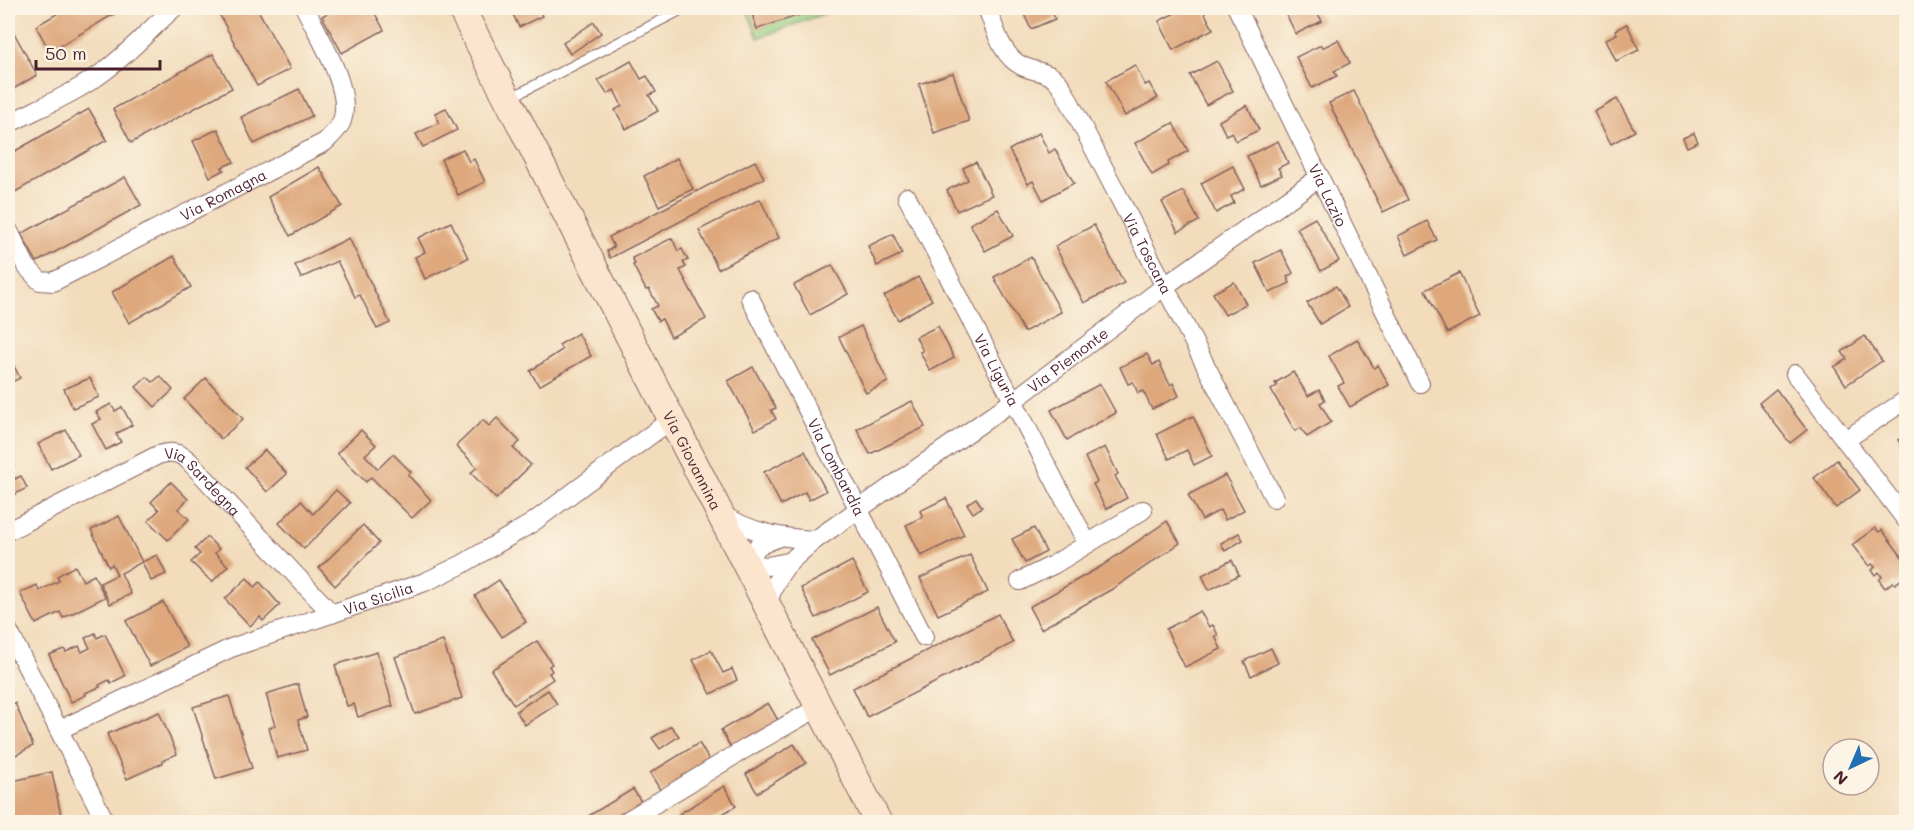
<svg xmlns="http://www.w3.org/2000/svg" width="1914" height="830" font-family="Mali,sans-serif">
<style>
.green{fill:#95cf82;stroke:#707756;stroke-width:1.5}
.building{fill:#dea77c}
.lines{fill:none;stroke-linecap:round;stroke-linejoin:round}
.lane-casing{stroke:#85615e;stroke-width:11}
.street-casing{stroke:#85615e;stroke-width:20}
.secondary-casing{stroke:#85615e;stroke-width:29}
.lane{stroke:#fff;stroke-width:9}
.street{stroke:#fff;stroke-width:18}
.secondary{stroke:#fbe5cf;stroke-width:27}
.labels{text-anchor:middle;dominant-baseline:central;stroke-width:4.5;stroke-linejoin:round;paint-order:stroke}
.street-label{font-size:15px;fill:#4a1f2b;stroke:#fcf5e5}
</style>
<rect width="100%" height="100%" fill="#fcf5e5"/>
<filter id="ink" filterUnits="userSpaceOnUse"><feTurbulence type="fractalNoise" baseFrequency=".0167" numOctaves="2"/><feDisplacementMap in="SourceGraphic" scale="12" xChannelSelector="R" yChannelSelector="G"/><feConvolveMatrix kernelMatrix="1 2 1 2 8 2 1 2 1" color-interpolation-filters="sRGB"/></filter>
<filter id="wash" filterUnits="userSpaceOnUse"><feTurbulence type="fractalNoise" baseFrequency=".008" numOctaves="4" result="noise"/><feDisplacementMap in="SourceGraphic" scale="24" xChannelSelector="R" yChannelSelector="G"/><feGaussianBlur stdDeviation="1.35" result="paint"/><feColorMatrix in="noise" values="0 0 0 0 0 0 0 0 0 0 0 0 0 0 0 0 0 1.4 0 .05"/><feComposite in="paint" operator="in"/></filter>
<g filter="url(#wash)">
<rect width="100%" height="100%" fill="#f2dcbc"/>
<path class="green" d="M746 8H839L758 38Z"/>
<g id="blocks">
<g class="building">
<path d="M63 8H124L50 52 36 26 60 12 59 10Z"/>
<path d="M216 8H257L290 69 257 86Z"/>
<path d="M337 8H372L384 30 342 53 322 16Z"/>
<path d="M510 8H538L542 16 519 27Z"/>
<path d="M750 8H821L757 29Z"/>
<path d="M1021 8H1062L1052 12 1055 19 1031 29Z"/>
<path d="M1185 8H1202L1213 29 1173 50 1159 21Z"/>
<path d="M1283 8H1326L1317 12 1322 21 1296 34Z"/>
<path d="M8 22 37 75 8 92Z"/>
<path d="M594 22 601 33 570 54 563 43Z"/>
<path d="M1627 24 1639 50 1616 61 1606 39 1617 34 1615 30Z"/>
<path d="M1338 40 1350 63 1334 71 1337 76 1312 88 1296 57 1321 45 1322 48Z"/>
<path d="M213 54 232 88 131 143 113 109Z"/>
<path d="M631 61 641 79 647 76 656 92 649 95 658 111 626 129 615 110 622 106 614 90 607 94 598 80Z"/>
<path d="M1217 61 1233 91 1206 105 1190 75Z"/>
<path d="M1135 65 1145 85 1149 83 1158 98 1125 116 1106 81Z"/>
<path d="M953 73 969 121 934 133 919 84Z"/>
<path d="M299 89 312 116 254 144 241 117Z"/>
<path d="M1354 91 1408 200 1383 212 1329 103Z"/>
<path d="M1617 99 1635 131 1611 144 1594 112Z"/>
<path d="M1247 105 1259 130 1236 141 1232 132 1226 135 1219 121Z"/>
<path d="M446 108 457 130 423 147 416 134 439 123 435 113Z"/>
<path d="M89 109 107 140 8 196V155Z"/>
<path d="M1173 123 1188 151 1168 162 1169 165 1152 175 1135 143Z"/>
<path d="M218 129 234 162 222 167 224 170 210 177 193 141Z"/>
<path d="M1039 133 1049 153 1055 149 1074 183 1043 200 1033 181 1028 184 1009 150Z"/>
<path d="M1694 133 1698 142 1687 147 1683 138Z"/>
<path d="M1278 141 1288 163 1278 168 1282 175 1261 185 1247 156Z"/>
<path d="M463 149 469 162 474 159 485 182 458 195 441 159Z"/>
<path d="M677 158 693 189 659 206 644 176Z"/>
<path d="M755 161 764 178 610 258 607 251 614 247 609 237Z"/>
<path d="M976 162 992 195 957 211 947 190 968 180 963 168Z"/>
<path d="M1233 166 1245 189 1231 196 1234 203 1216 213 1201 183Z"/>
<path d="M319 167 342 206 290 236 268 197Z"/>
<path d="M125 177 141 205 37 262 21 234Z"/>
<path d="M1183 191 1199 221 1178 232 1162 202Z"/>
<path d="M760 199 779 238 718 269 699 230Z"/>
<path d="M998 209 1013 236 985 251 970 224Z"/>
<path d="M1315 218 1339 261 1321 271 1297 228Z"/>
<path d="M1427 221 1437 240 1407 255 1398 236Z"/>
<path d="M451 222 468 258 425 279 415 257 425 252 418 238Z"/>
<path d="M1094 225 1124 283 1084 303 1055 246Z"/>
<path d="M893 234 902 254 877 266 868 246Z"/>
<path d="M349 238 390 323 377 329 360 295 355 297 337 261 301 278 295 265Z"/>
<path d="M672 238 678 251 682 249 688 260 683 262 686 267 680 270 706 319 671 337 662 319 658 321 651 309 658 306 649 289 646 290 633 265 635 264 632 258Z"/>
<path d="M1281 250 1293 273 1287 277 1290 283 1270 293 1255 263Z"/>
<path d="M174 256 191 287 129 323 112 292Z"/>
<path d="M1031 257 1061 312 1024 332 994 277Z"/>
<path d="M832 265 848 294 810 315 794 285Z"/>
<path d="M1459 273 1480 316 1447 333 1425 290Z"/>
<path d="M918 277 932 300 898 320 884 296Z"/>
<path d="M1234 282 1246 304 1225 315 1213 293Z"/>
<path d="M1336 286 1348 307 1320 324 1307 303Z"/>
<path d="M861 326 888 382 866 393 839 337Z"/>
<path d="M938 326 954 358 930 371 920 352 923 351 916 337Z"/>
<path d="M578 333 591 356 539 386 530 371 562 350 559 345Z"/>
<path d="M1865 336 1882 361 1846 385 1834 367 1847 359 1842 352Z"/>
<path d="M1357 339 1374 368 1378 365 1389 385 1350 407 1338 386 1344 383 1329 356Z"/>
<path d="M8 354 20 378 8 384Z"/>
<path d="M1147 354 1153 365 1159 362 1170 385 1173 383 1179 396 1152 409 1143 391 1138 393 1133 382 1128 384 1120 367Z"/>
<path d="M753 367 776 408 771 410 776 419 755 430 728 381Z"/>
<path d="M1293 372 1308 396 1319 390 1325 400 1320 403 1331 422 1307 437 1301 428 1295 431 1271 390 1277 386 1275 383Z"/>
<path d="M160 376 173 390 155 407 136 387 147 377 153 382Z"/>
<path d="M90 378 99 397 73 408 64 389Z"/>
<path d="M206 378 243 419 221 439 184 399Z"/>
<path d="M1100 384 1116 413 1067 440 1051 410Z"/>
<path d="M1776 389 1807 430 1790 443 1759 403Z"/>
<path d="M912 401 925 427 870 454 857 429Z"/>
<path d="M111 404 115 411 122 407 132 425 116 434 121 442 106 450 92 424 101 419 96 412Z"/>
<path d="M1193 416 1212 456 1194 465 1187 450 1169 459 1157 434Z"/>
<path d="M497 418 520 442 513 448 531 465 496 499 471 473 477 467 456 446 483 420 489 426Z"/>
<path d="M66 430 79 455 51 469 38 444Z"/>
<path d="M361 430 376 445 365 455 378 469 393 454 411 472 408 475 431 500 412 518 371 477 366 482 337 453Z"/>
<path d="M1906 434V452L1898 440Z"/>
<path d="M8 445 12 454 9 456 14 466 10 468 15 479 21 476 27 488 8 498Z"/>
<path d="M1105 447 1118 474 1115 476 1127 498 1106 509 1093 484 1097 482 1085 457Z"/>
<path d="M265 450 287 474 267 492 245 467Z"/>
<path d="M805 451 826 491 809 500 805 492 781 505 764 472Z"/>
<path d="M1837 460 1860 490 1836 508 1814 478Z"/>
<path d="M1225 475 1244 510 1225 520 1220 510 1202 520 1188 495Z"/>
<path d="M171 482 188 499 178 509 189 519 168 540 148 521 159 510 151 502Z"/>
<path d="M336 490 350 503 304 549 279 523 301 501 313 514Z"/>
<path d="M946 498 964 535 921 556 906 525 923 517 920 511Z"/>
<path d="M976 498 982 507 973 513 967 504Z"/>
<path d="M119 516 142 562 121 573 131 594 110 604 100 583 117 575 112 564 109 567 91 530Z"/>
<path d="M1167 521 1180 543 1114 588 1041 629 1029 607 1100 567Z"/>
<path d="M363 525 379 543 335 586 319 568Z"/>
<path d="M1034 528 1046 552 1025 563 1012 539Z"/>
<path d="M1875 528 1879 532 1882 530 1906 562V576L1895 584 1893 582 1885 588 1879 580 1882 577 1879 572 1875 575 1872 570 1875 567 1872 564 1869 566 1852 545Z"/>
<path d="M1239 533 1243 540 1225 551 1221 543Z"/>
<path d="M207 537 219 549 215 553 228 566 212 582 191 562 200 554 195 549Z"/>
<path d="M157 555 166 574 151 581 142 562Z"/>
<path d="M970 555 988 592 938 615 920 578Z"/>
<path d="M1232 560 1239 575 1209 590 1202 575Z"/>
<path d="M852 561 868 592 816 618 801 588Z"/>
<path d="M75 566 83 581 94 575 105 597 63 618 60 612 36 624 20 593 37 585 39 591 59 581 57 576Z"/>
<path d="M247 578 255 587 260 582 280 605 263 621 260 617 250 626 225 599Z"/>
<path d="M499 580 526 622 502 637 475 596Z"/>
<path d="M163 602 187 647 150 666 126 621Z"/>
<path d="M877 607 895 642 830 675 812 640Z"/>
<path d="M1200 611 1209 627 1213 625 1218 635 1215 636 1221 649 1185 667 1166 629Z"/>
<path d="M998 614 1013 643 867 717 853 688Z"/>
<path d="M95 633 97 638 105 634 125 676 111 683 109 680 99 685 100 687 85 693 86 695 71 702 49 655 64 649 66 652 79 646 82 652 90 648 85 638Z"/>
<path d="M443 641 462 698 415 714 395 657Z"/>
<path d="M537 641 552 664 549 666 552 671 549 673 553 679 514 705 491 670Z"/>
<path d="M1271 648 1278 663 1251 676 1244 661Z"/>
<path d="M711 650 723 673 732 669 737 680 711 694 693 660Z"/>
<path d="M377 652 393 706 358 717 354 704 347 706 335 665Z"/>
<path d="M298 684 307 717 298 720 307 750 277 758 269 728 275 726 266 694Z"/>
<path d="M548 690 557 704 525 725 516 711Z"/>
<path d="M229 696 252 768 216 779 193 707Z"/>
<path d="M15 703 33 746 8 759V706Z"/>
<path d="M768 703 779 722 732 750 721 730Z"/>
<path d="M159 712 177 754 162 761 163 763 127 779 107 734Z"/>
<path d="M671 726 679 736 660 749 652 738Z"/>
<path d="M699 743 711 763 662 793 650 773Z"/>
<path d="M794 744 806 763 757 793 746 774Z"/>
<path d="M52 772 61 815 36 821V822H8V782Z"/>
<path d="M724 786 736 806 709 822H680L676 816Z"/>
<path d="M633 789 645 808 621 822H588L585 818Z"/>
</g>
</g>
</g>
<g filter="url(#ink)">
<use href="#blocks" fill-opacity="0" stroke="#85615e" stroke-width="1.5"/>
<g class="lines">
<g class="lane-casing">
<path id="lane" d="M510 98 685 8"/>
</g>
<g class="street-casing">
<g id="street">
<path id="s1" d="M987 8C995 28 1001 56 1022 66 1040 74 1050 70 1062 87L1274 498"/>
<path id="s2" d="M1237 8 1420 383"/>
<path d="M8 124C41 107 76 93 106 70 130 52 151 28 174 8"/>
<path id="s3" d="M907 197 1087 543"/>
<path id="s4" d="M8 229 26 266 40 281 53 282 325 142C331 136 339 129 342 121 353 90 318 35 305 8"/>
<path id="s5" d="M750 298 924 637"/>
<path d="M1795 374 1906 520"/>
<path d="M1845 440 1906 400"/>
<path d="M720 513C749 532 780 538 815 540"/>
<path id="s6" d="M8 531 158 455C171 451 179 452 189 461L332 614"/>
<path d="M779 537 758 546 746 564 767 566 788 562"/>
<path d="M1020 581 1053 565 1143 510"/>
<path id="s7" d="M767 605C779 569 787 563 815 540L1013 401 1165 286 1320 177"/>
<path d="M8 630 105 821"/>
<path id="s8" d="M59 730 231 648 425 582 461 565 532 523 672 419"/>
<path d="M625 822 748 747 819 707"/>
</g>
</g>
<g class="secondary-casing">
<g id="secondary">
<path id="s9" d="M461 8 878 822"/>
</g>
</g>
<use href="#lane" class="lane"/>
<use href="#street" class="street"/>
<use href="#secondary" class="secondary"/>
</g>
</g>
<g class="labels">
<g class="street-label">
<text stroke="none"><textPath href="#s4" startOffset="266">Via Romagna</textPath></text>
<text stroke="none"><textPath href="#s2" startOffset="208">Via Lazio</textPath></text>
<text stroke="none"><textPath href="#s1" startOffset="303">Via Toscana</textPath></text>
<text stroke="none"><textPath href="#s7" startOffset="393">Via Piemonte</textPath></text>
<text stroke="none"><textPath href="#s3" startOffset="195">Via Liguria</textPath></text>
<text stroke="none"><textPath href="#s9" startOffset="508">Via Giovannina</textPath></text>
<text stroke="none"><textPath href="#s5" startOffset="190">Via Lombardia</textPath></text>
<text stroke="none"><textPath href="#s6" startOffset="224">Via Sardegna</textPath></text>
<text stroke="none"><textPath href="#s8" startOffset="346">Via Sicilia</textPath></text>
</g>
</g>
<rect width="1914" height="830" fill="none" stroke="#fcf5e5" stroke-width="30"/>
<g transform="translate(1851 767) rotate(224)"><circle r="28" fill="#fcf5e5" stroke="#b59f9b" stroke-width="1.5"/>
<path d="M0-4.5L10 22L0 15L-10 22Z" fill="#1f6fb2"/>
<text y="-9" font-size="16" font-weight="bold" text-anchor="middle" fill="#4a1f2b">N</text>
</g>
<path d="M36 60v9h124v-9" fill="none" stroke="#4a1f2b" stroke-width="3"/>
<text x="45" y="60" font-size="18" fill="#4a1f2b" stroke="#fcf5e5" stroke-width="4.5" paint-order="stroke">50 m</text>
</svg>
